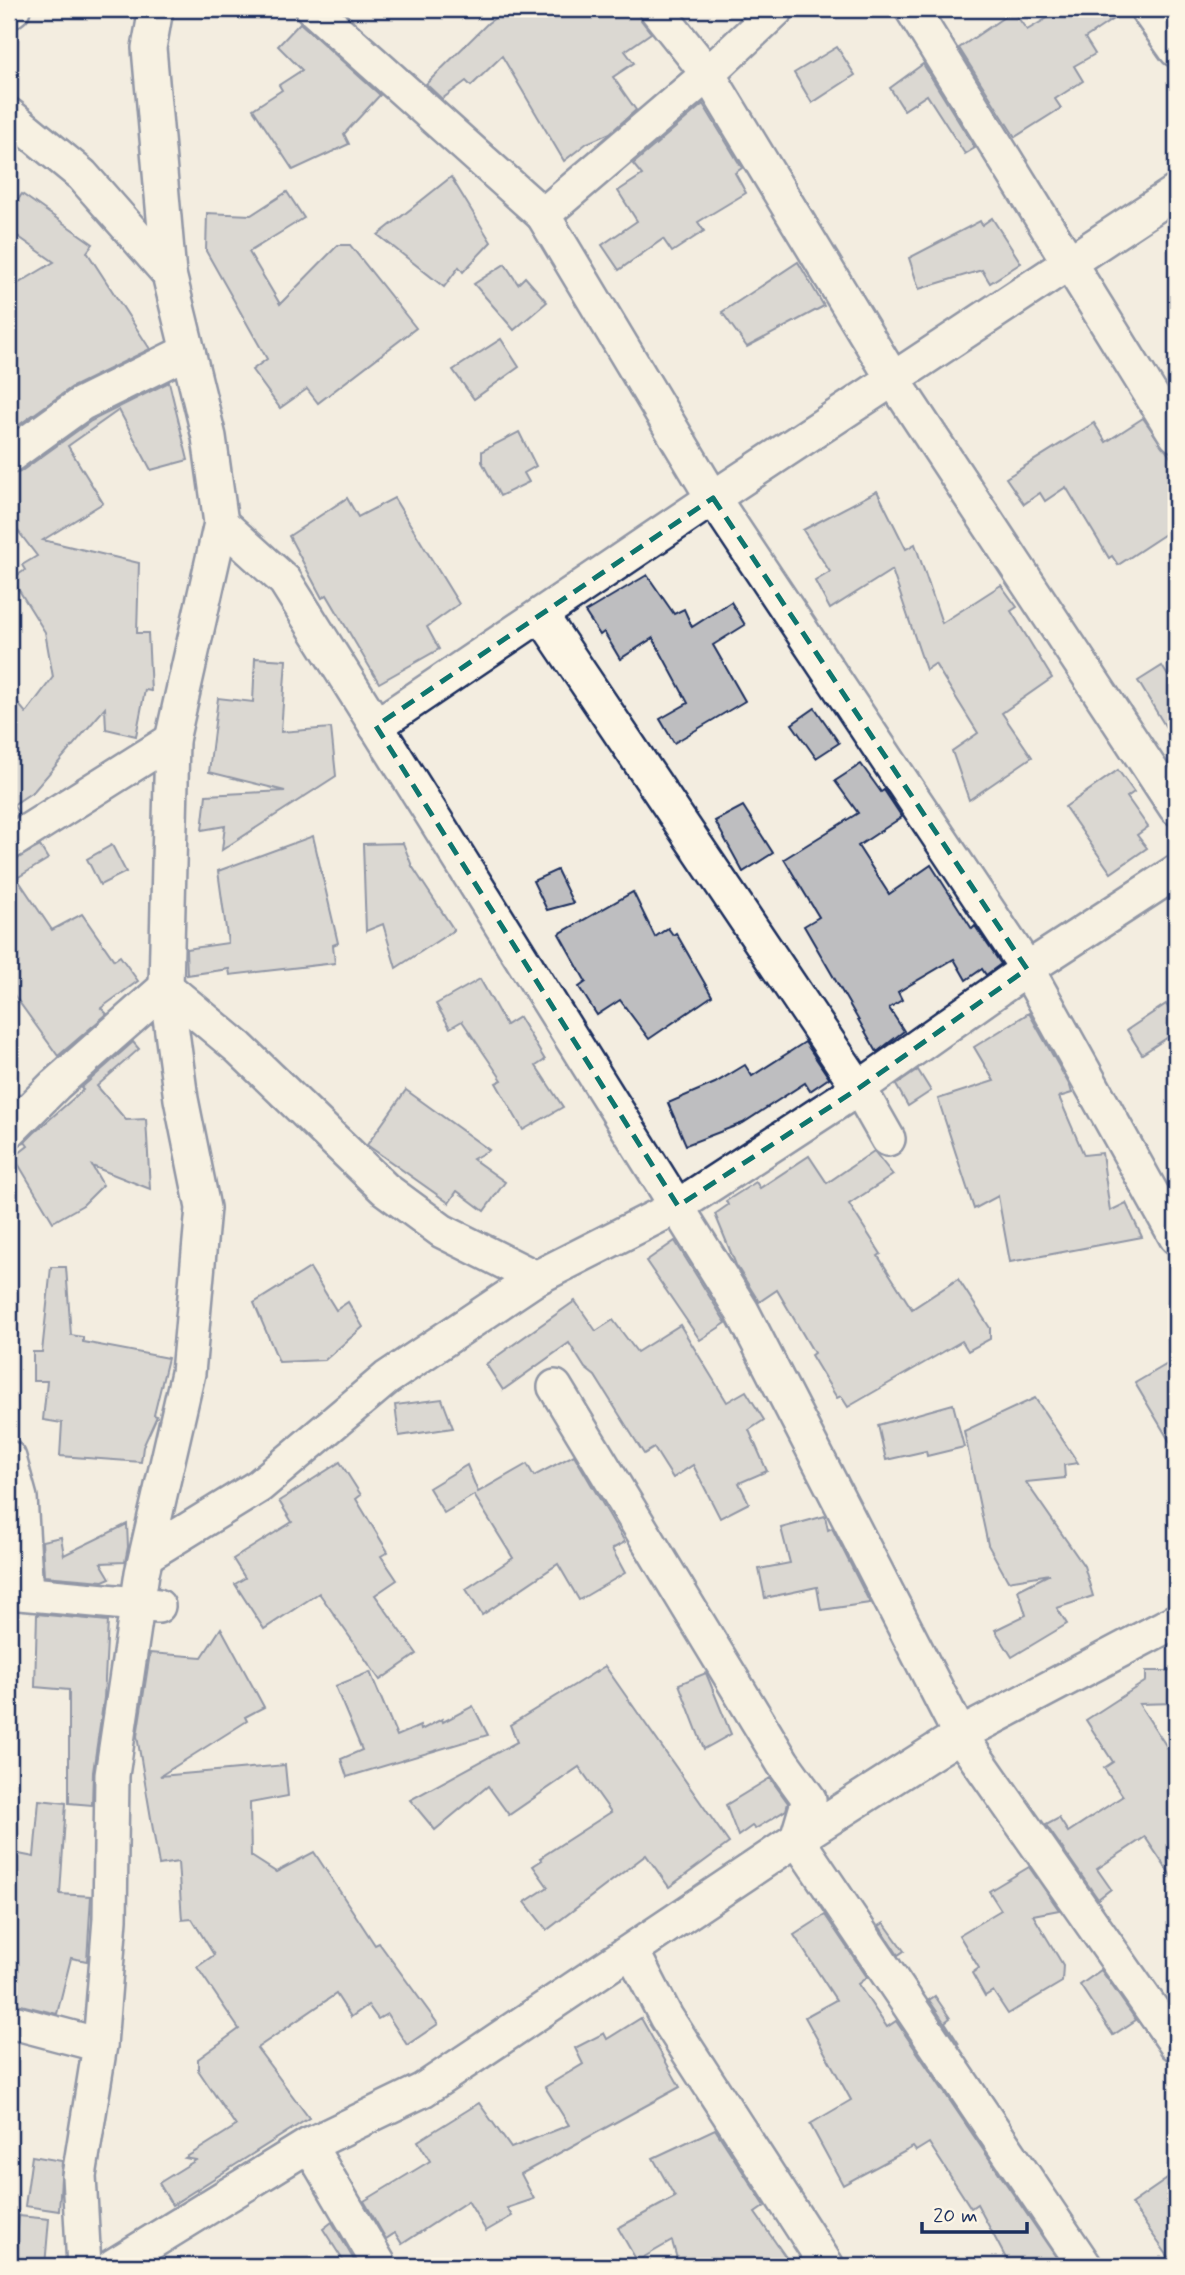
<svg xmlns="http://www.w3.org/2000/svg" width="1185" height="2275" font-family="Mynerve,sans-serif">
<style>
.building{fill:#bebec0;stroke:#1b2f5e;stroke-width:2}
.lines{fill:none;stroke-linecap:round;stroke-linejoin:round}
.street-casing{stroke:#1b2f5e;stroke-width:38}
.street{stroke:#fcf5e5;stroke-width:33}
.marked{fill:none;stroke:#0f766e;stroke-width:5;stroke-dasharray:14 9;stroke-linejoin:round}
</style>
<rect width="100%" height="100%" fill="#f3ede0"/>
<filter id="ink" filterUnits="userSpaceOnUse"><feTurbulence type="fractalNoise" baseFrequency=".0143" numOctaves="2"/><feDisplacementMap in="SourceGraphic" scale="14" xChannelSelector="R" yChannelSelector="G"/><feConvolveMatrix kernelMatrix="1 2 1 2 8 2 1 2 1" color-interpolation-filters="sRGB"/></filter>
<g filter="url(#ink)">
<g class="building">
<path d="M508 9H637L641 20 651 33 625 51 634 63 613 77 636 110 610 133 587 143 564 161 502 56 471 86 466 81 442 99 426 84 488 23Z"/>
<path d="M1063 9H1128L1085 38 1095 54 1074 66 1083 81 1055 99 1061 108 1015 137 959 48 1013 11 1027 30Z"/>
<path d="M300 23 380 95 344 134 349 144 293 170 253 109 282 90 279 85 302 70 278 46Z"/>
<path d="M837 47 855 75 812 103 794 73Z"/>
<path d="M923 64 975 148 965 154 927 95 904 110 890 88Z"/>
<path d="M703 104 742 168 735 173 746 193 698 222 704 231 672 252 663 239 619 270 602 245 637 221 618 191 642 175 633 164Z"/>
<path d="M451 177 491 242 463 272 459 267 444 287 378 235Z"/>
<path d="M287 192 304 218 249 252 280 304 338 245H350L416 328 318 403 307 389 280 408 252 370 267 359 206 251 207 213 251 215Z"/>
<path d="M22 194 93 244 87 252 150 349 72 387 9 432V289L54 262 9 230V213Z"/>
<path d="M992 218 1021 263 990 283 982 270 919 289 909 258 980 221 982 225Z"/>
<path d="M798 262 824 306 747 347 722 312Z"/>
<path d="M505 264 518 284 525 277 547 302 514 330 474 284Z"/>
<path d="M501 339 519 367 474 399 453 370Z"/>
<path d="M169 382 188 460 151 470 119 410 68 446 103 503 43 540 139 563 137 633H148L151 691 145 690 136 736 106 729 105 708 34 791 13 805 19 814 9 820V693L26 713 53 677 45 632 12 579 25 570 22 565 37 556 9 519V475L20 472 91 421Z"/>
<path d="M1143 418 1176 465V527L1118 565 1112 556 1109 558 1066 487 1045 501 1040 493 1024 504 1006 478 1094 423 1106 442Z"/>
<path d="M519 432 536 466 524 473 529 482 500 496 482 462V451Z"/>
<path d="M877 491 906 549 915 544 942 623 1001 585 1017 607 1011 611 1052 678 1002 713 1032 757 969 800 952 751 978 733 935 664 926 670 892 570 830 609 815 581 830 572 803 530Z"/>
<path d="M347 498 358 517 394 498 459 604 427 627 439 649 379 683 327 595 322 598 289 536Z"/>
<path d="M647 575 674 614 684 609 692 627 731 602 745 625 713 645 745 701 674 743 660 719 688 703 653 638 620 659 604 632 600 635 585 612Z"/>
<path d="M255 658 286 660 281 732 331 728 336 776 222 850 225 826 202 830 206 795 285 791 209 772 218 698 253 702Z"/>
<path d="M1162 666 1176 689V744L1138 681Z"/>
<path d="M815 708 839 743 816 758 792 724Z"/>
<path d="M861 764 881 792 884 790 902 817 858 846 889 894 931 865 972 929 975 926 1001 964 986 975 982 969 966 980 954 959 898 992 902 1000 889 1008 904 1031 877 1052 804 926 819 917 784 859 858 813 835 781Z"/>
<path d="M1118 770 1134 792 1127 797 1148 827 1137 835 1147 848 1111 873 1065 807Z"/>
<path d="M743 806 773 853 743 872 715 821Z"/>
<path d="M313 836 338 943 333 945 335 963 230 975 229 969 187 975 186 949 228 943 218 871Z"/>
<path d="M403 843 412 866 454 930 396 968 383 924 366 931 363 844Z"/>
<path d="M112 845 126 872 100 885 87 859Z"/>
<path d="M40 846 48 859 17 878 52 930 82 914 114 960 120 956 138 981 101 1008 107 1014 58 1056 9 988V862Z"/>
<path d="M557 870 573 903 547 910 533 881Z"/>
<path d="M633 892 655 937 668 928 673 935 676 933 712 996 649 1039 620 1000 597 1015 579 987 586 982 559 934Z"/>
<path d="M480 979 506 1025 519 1017 545 1060 536 1066 563 1107 523 1130 496 1083 502 1080 462 1021 450 1028 436 1004Z"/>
<path d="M1166 1004 1176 1020V1032L1142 1054 1127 1030Z"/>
<path d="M1029 1013 1070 1086 1072 1093 1059 1097 1084 1155 1102 1153 1110 1211 1126 1203 1142 1237 1010 1262 998 1196 974 1209 938 1099 994 1081 974 1047Z"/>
<path d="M133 1042 139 1049 97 1086 126 1120 146 1119 150 1189 92 1166 103 1185 83 1205 53 1222 14 1157 28 1146 25 1142 34 1133 83 1090 81 1088Z"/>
<path d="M805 1042 829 1078 810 1091 805 1083 743 1123 686 1145 668 1103 715 1083 745 1065 752 1076Z"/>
<path d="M918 1070 931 1091 908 1106 896 1085Z"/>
<path d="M406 1090 489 1150 473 1159 505 1182 484 1211 457 1191 449 1203 367 1145Z"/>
<path d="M874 1151 893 1175 849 1204 881 1254 878 1256 912 1309 958 1279 990 1328V1339L968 1351 962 1341 848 1407 841 1396 837 1398 811 1355 814 1353 777 1290 759 1302 736 1265 715 1214 728 1205 726 1201 756 1182 760 1188 809 1156 827 1183Z"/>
<path d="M675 1241 726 1323 700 1340 646 1261Z"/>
<path d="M51 1267H66L71 1335 83 1337V1342L168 1358 154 1415 157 1416 143 1447 141 1462 60 1456 62 1423 43 1420 47 1381H33V1352H42Z"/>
<path d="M310 1268 336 1310 348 1302 363 1327 325 1360 279 1362 254 1303Z"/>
<path d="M575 1301 596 1331 613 1320 637 1352 680 1325 727 1402 746 1391 764 1420 749 1430 767 1471 739 1483 749 1503 720 1518 693 1465 673 1478 654 1448 644 1454 595 1376 585 1368 569 1343 503 1390 486 1364Z"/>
<path d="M1176 1359V1452L1135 1383Z"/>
<path d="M1035 1398 1078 1463 1064 1465 1065 1478 1026 1482 1084 1566 1093 1596 1057 1608 1067 1624 1012 1657 995 1630 1026 1615 1018 1590 1050 1574 1008 1581 988 1545 964 1431Z"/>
<path d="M442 1399 453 1428 399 1436 395 1405Z"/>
<path d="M953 1404 964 1447 927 1456 926 1451 886 1460 878 1425Z"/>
<path d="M574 1455 625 1542 612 1549 625 1573 579 1600 558 1564 482 1615 466 1589 513 1558 474 1495 444 1513 429 1488 467 1465 478 1492 527 1464 534 1476Z"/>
<path d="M340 1462 361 1495 356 1499 388 1552 381 1556 397 1580 375 1595 417 1654 380 1680 319 1593 264 1629 235 1584 245 1578 233 1559 292 1522 279 1501Z"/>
<path d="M825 1516 828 1530 832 1528 870 1603 821 1610 817 1587 765 1598 759 1569 790 1563 781 1528Z"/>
<path d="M127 1524 128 1547 125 1562 101 1563 110 1578 103 1581 44 1576 42 1541 61 1537 64 1555Z"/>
<path d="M37 1614 108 1621 104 1698 93 1772 92 1805 69 1803V1690L35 1687Z"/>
<path d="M221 1628 264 1707 245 1717 247 1721 160 1776 285 1765 288 1796 250 1803 251 1856 276 1872 314 1852 375 1945 379 1943 438 2024 407 2045 387 2014 378 2019 368 2005 351 2017 336 1994 257 2048 309 2118 172 2205 159 2183 196 2160 185 2158 236 2126 198 2070V2059L239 2029 197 1967 214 1955 192 1919 182 1920 178 1862 159 1865 137 1736 150 1653 202 1657Z"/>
<path d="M605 1666 729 1843 669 1887 646 1855 547 1930 525 1902 548 1887 533 1866 542 1860 540 1858 611 1812 579 1767 509 1815 488 1786 435 1830 410 1800 517 1742 510 1725Z"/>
<path d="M1146 1671H1175L1176 1703 1139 1704 1176 1761V1883L1145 1837 1097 1869 1111 1889 1098 1899 1046 1825 1059 1818 1068 1832 1123 1796 1104 1768 1113 1762 1086 1720 1146 1681Z"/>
<path d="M370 1672 397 1736 420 1726 421 1730 442 1719 443 1722 473 1706 488 1735 347 1777 341 1759 362 1750 335 1686Z"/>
<path d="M706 1673 731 1734 704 1749 679 1684Z"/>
<path d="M770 1778 788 1803 786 1810 755 1829 752 1826 738 1836 726 1805Z"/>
<path d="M39 1800 66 1803 60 1894 91 1896 87 1961 71 1958 57 2014 9 2002 16 1970H9V1852L34 1857Z"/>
<path d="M1029 1867 1059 1910 1033 1915 1063 1965 1062 1982 1008 2014 993 1991 985 1996 972 1973 979 1968 959 1935 1001 1910 989 1891Z"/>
<path d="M825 1915 867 1977 858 1984 887 2027 896 2021 1062 2266H1010L977 2204 971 2208 929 2143 916 2151 913 2147 843 2185 810 2124 851 2100 805 2017 836 2000 794 1935Z"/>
<path d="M884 1923 904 1951 898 1955 879 1926Z"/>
<path d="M1101 1970 1136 2020 1113 2035 1080 1985Z"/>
<path d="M935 1996 950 2018 945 2022 959 2044 929 2000Z"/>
<path d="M641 2018 680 2087 521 2174 534 2199 507 2208 512 2216 486 2231 468 2201 402 2244 395 2233 386 2239 364 2201 430 2161 418 2141 479 2103 511 2148 569 2125 545 2087 583 2064 575 2048 604 2033 607 2039Z"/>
<path d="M715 2129 765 2206 755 2213 792 2266H679L672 2241 637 2261 618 2228 675 2197 653 2158Z"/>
<path d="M32 2156 62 2161 59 2211 25 2206Z"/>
<path d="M1176 2173V2266H1175L1131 2204Z"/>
<path d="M19 2216 49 2219 45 2266H15Z"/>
<path d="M332 2222 354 2260 346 2265 323 2229Z"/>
</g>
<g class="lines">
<g class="street-casing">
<g id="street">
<path d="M156 9 149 48 169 274"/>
<path d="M313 9 543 215 708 74 777 9"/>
<path d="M656 9 708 74 893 379 1176 808"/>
<path d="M912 9 1176 435"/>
<path d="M1147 9 1176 50"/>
<path d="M9 12 13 9"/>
<path d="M9 115 82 175 169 274 209 437 221 523 172 740 166 987 181 1099 203 1208 188 1373 142 1573 112 1775 110 1919 100 2045 79 2176 84 2266"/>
<path d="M543 215 713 498 1027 969 1176 1237"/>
<path d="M9 456 81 404 188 351"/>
<path d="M221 523 285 581 431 813 742 1311 960 1735 1176 2044"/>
<path d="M541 615 859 1088 888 1139"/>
<path d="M376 726 713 498 1176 192"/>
<path d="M9 843 172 740"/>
<path d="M9 1131 55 1085 166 987 239 1048 385 1189 442 1231 536 1278"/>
<path d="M555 1387 783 1763 809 1799 797 1839 1085 2266"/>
<path d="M9 1458 20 1498 26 1593"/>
<path d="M147 1555 259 1486 387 1378 536 1278 678 1206 859 1088 1027 969 1176 872"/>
<path d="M9 1592 158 1606"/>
<path d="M632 1951 666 2017 827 2266"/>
<path d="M9 2021 100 2045"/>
<path d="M309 2145 380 2266"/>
<path d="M113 2266 309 2145 423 2090 797 1839 960 1735 1176 1621"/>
</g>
</g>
<use href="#street" class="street"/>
</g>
</g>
<path d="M0 0H1185V2275H0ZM713 498 1027 969 859 1088 678 1206 376 726Z" fill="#f3ede0" fill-opacity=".55" fill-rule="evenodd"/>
<path class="marked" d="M713 498 1027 969 859 1088 678 1206 376 726Z"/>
<rect width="1185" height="2275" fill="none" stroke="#fcf5e5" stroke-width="35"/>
<rect x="18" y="18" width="1150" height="2240" fill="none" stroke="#1b2f5e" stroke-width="2.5" filter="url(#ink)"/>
<path d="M922 2222v10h105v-10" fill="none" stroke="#1b2f5e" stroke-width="3.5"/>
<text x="933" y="2222" font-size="21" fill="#1b2f5e" stroke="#fcf5e5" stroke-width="5" paint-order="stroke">20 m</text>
</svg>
